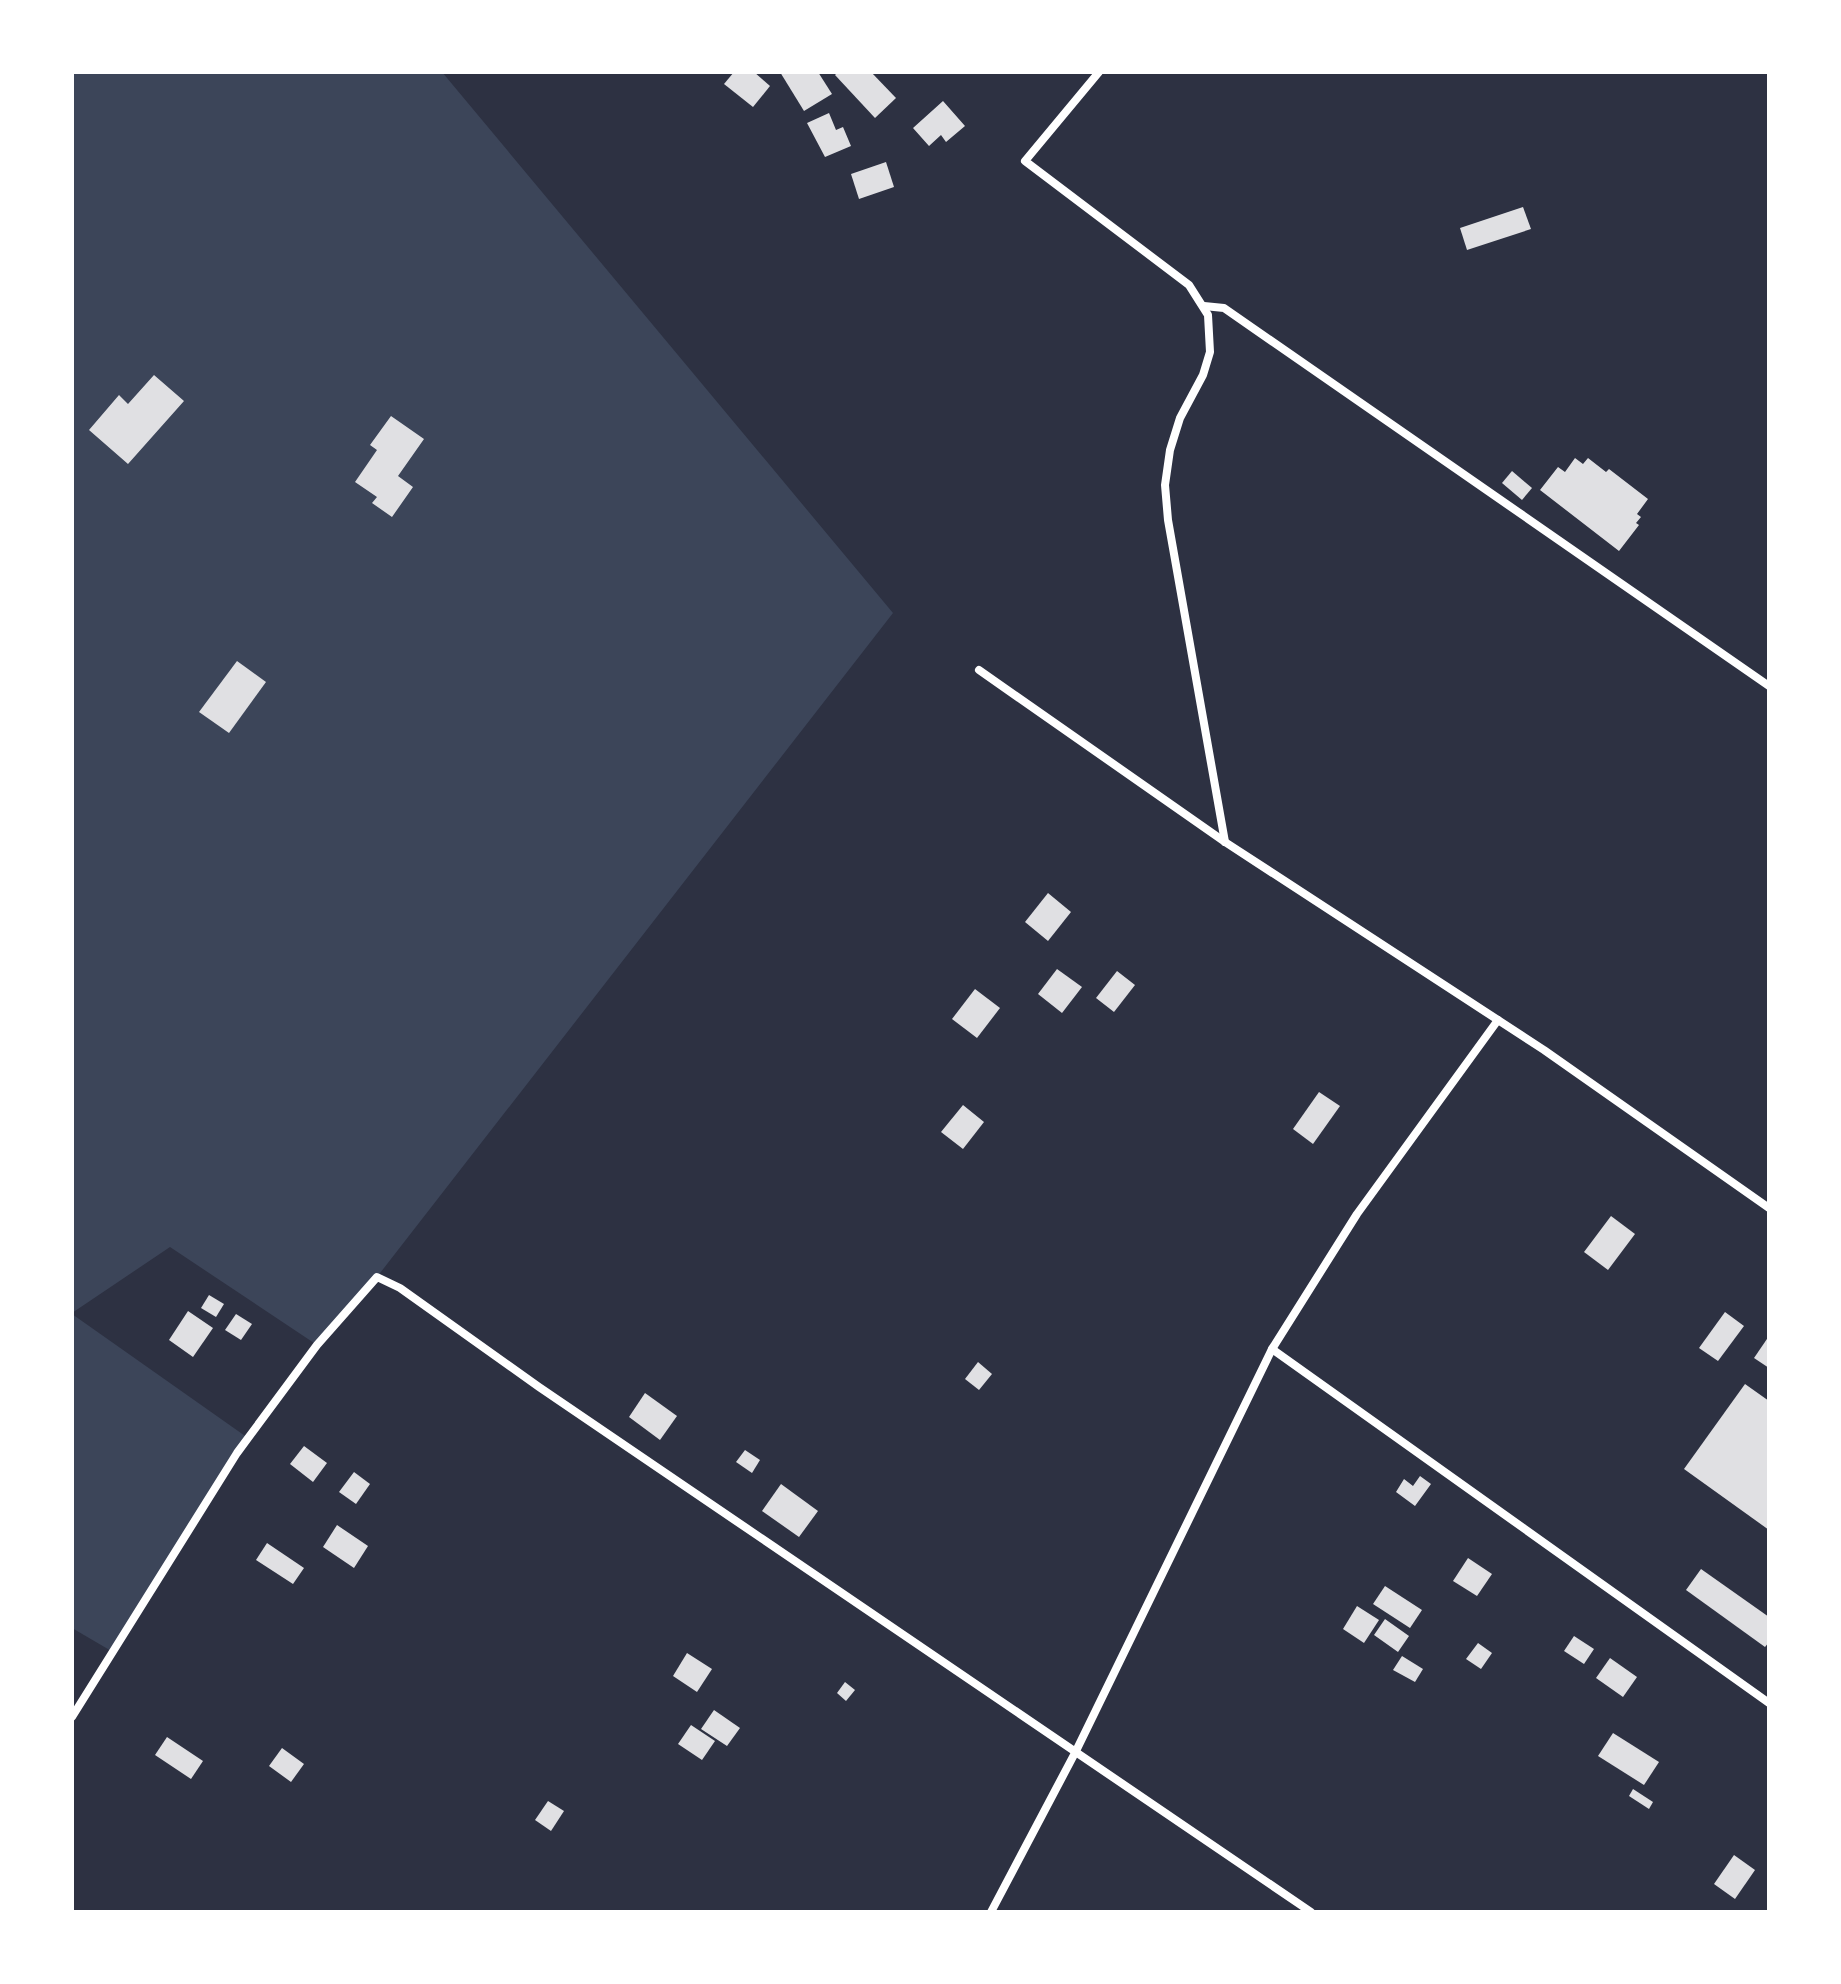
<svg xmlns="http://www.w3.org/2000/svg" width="1841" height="1984" font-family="'Alegreya Sans',sans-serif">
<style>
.green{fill:#3c4559}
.building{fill:#e0e0e3}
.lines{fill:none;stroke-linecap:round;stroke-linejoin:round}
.minor{stroke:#fff;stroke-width:8}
</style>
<rect width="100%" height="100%" fill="#2d3142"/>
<g class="green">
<path d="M72 72H442L893 613 377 1277 317 1345 170 1247 72 1313Z"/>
<path d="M72 1314 248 1438 113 1652 72 1628Z"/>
</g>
<g class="building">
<path d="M734 72H754L770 86 753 107 724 84Z"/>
<path d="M780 72H818L832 94 804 111Z"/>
<path d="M838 72H871L896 98 875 118 835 75Z"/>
<path d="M943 101 965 126 946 142 941 135 929 146 913 128Z"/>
<path d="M829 113 836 130 843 127 851 146 825 157 807 123Z"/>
<path d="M886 162 894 187 859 199 851 174Z"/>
<path d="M1523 207 1531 229 1467 250 1460 228Z"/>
<path d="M154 375 184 401 128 464 89 430 119 395 128 404Z"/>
<path d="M391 416 424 439 398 476 413 487 392 517 372 503 377 497 355 482 377 450 370 445Z"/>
<path d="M1575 458 1583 464 1588 458 1606 472 1609 469 1648 499 1637 514 1641 517 1636 523 1639 525 1619 551 1540 490 1558 467 1565 472Z"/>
<path d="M1512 471 1532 488 1522 500 1502 483Z"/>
<path d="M237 661 266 682 229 733 199 712Z"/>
<path d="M1048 893 1071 912 1048 941 1025 922Z"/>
<path d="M1057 969 1082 987 1062 1013 1038 994Z"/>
<path d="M1117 971 1135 985 1114 1012 1096 998Z"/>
<path d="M975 989 1000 1008 977 1038 952 1019Z"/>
<path d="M1319 1092 1340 1106 1313 1144 1293 1129Z"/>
<path d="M963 1105 984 1122 963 1149 941 1132Z"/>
<path d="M1611 1216 1635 1234 1608 1270 1584 1252Z"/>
<path d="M209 1295 224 1304 216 1317 201 1308Z"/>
<path d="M188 1311 213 1328 193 1357 169 1340Z"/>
<path d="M1725 1312 1744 1326 1718 1361 1699 1348Z"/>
<path d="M236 1314 252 1324 241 1340 225 1330Z"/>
<path d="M1769 1336V1368L1754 1358Z"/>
<path d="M978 1362 992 1374 979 1390 965 1379Z"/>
<path d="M1745 1384 1769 1401V1530L1684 1469Z"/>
<path d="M645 1393 677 1416 660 1440 629 1417Z"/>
<path d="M304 1446 327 1463 313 1482 290 1464Z"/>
<path d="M745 1450 760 1460 752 1473 736 1462Z"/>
<path d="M354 1472 370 1484 356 1504 339 1492Z"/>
<path d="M1420 1476 1431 1484 1415 1506 1396 1492 1404 1479 1413 1486Z"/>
<path d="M781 1484 818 1511 799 1537 762 1511Z"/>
<path d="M337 1525 368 1546 354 1568 323 1547Z"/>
<path d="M267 1543 304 1568 293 1584 256 1560Z"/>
<path d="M1468 1558 1492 1574 1477 1596 1453 1581Z"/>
<path d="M1701 1569 1769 1617V1642L1765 1647 1686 1590Z"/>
<path d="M1385 1586 1422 1610 1410 1628 1373 1604Z"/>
<path d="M1357 1606 1379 1620 1364 1643 1343 1629Z"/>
<path d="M1385 1619 1409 1636 1398 1652 1374 1635Z"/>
<path d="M1574 1636 1594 1649 1584 1664 1564 1651Z"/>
<path d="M1478 1643 1492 1653 1481 1669 1466 1659Z"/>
<path d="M687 1653 712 1669 697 1692 673 1676Z"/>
<path d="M1402 1656 1423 1669 1415 1682 1393 1670Z"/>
<path d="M1610 1658 1637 1677 1623 1697 1596 1678Z"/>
<path d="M845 1682 855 1690 846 1701 837 1693Z"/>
<path d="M714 1710 740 1728 727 1746 701 1729Z"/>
<path d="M691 1725 715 1741 702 1760 678 1744Z"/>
<path d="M1613 1733 1659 1762 1644 1785 1598 1756Z"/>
<path d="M167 1737 203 1761 191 1779 155 1755Z"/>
<path d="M282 1748 304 1764 291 1782 269 1766Z"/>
<path d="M1633 1789 1653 1802 1649 1809 1629 1796Z"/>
<path d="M548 1801 564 1811 551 1831 535 1820Z"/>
<path d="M1734 1855 1755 1870 1735 1899 1714 1884Z"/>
</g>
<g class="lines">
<g class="minor">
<path d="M1099 72 1025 161 1189 285 1208 315 1210 352 1203 375 1180 418 1170 450 1165 485 1168 520 1225 842"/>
<path d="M1204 306 1224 308 1769 686"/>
<path d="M979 670 1225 842 1544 1050 1769 1208"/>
<path d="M1272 1349 1769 1703"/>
<path d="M72 1717 237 1453 317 1345 377 1277 400 1288 539 1387 1311 1912"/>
<path d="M991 1912 1076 1751 1272 1349 1357 1214 1498 1020"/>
</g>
</g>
<rect width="1841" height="1984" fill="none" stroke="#ffffff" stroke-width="148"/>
</svg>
